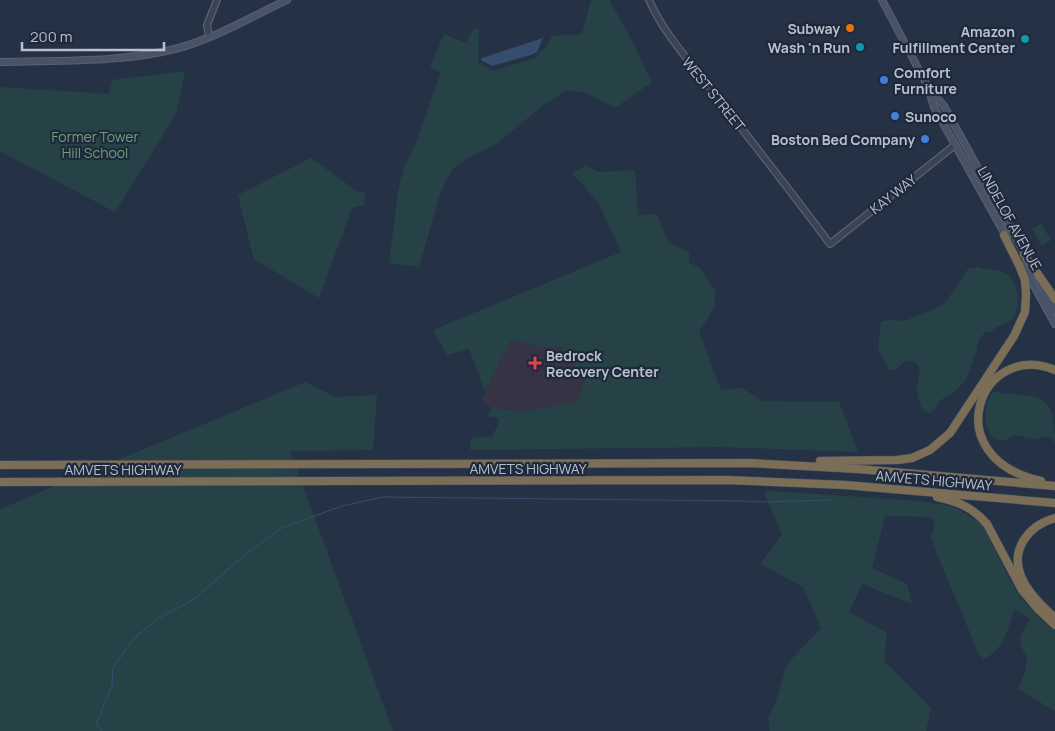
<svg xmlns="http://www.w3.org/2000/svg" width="1055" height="731" font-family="Manrope,sans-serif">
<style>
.medical{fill:#363345}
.green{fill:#274247}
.water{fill:#374d6e}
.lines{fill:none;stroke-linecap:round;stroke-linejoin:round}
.stream{stroke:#374d6e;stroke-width:1}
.tertiary-casing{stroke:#596272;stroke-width:8}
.secondary-casing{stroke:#596272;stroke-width:8}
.motorway-casing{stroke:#454f60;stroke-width:9}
.tertiary{stroke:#3a4455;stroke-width:5.5}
.secondary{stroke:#485368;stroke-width:6}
.motorway{stroke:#7c6e56;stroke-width:8}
.food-dot{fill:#e8710a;stroke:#1e293b;stroke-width:2}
.culture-dot{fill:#0f9aa8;stroke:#1e293b;stroke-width:2}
.shop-dot{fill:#3f7fe0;stroke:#1e293b;stroke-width:2}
.health-dot{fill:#e0444e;stroke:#1e293b;stroke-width:2}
.labels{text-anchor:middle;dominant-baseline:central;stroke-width:4.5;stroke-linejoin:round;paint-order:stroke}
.poi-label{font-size:14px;font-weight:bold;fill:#b8c0ce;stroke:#1e293b;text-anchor:end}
.street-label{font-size:14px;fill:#b8c0ce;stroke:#1e293b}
.park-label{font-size:14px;fill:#6da17a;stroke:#1e293b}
</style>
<rect width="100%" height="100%" fill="#253246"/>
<path class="medical" d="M511 340 542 347H562L584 383 578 403 525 411 492 408 481 401Z"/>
<g class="green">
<path d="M591 0H609L627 31 652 82 615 108 587 93 567 90 542 106 499 142 467 159 453 169 446 180 439 197 419 267 389 263 398 191 404 167 415 145 441 72 430 67 444 34 466 43 473 29 479 28 478 62 492 71 535 58 548 44 552 36 582 34Z"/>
<path d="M185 71 176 114 115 212 0 151V87L109 94 112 80Z"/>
<path d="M311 158 358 192 366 193 364 205 352 208 319 298 254 259 238 195Z"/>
<path d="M586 165 597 172 635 170 638 215 657 214 668 242 689 252V263L699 267 715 291 714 308 699 332 721 390 742 388 762 401 839 402 858 452 720 447 470 450 471 438 492 436 498 425 499 418 488 416 492 408 525 411 578 402 584 383 562 347H542L511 340 485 392 469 349 447 355 433 330 621 252 598 202 572 173Z"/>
<path d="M1041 224 1051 240 1042 246 1032 229Z"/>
<path d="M978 267C987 271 1000 268 1008 275 1019 283 1021 307 1013 318 1009 323 1004 323 999 326 993 329 993 332 985 332 981 337 976 342 977 349L966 380 953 393 939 401C936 410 931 417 922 409 920 403 917 396 917 389 917 379 924 372 915 362 899 356 902 373 889 370L878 348 881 322 888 320 905 321 941 306 945 303 968 269Z"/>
<path d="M305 382 335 397 377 395 373 450 290 451 393 731H0V509Z"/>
<path d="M993 392C998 392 1003 394 1008 394 1049 394 1055 404 1055 443L1051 437C1045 436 1041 439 1035 439 1021 439 1019 430 1004 441L994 439C983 426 982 406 993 392Z"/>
<path d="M773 491 918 501 952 506 957 509 980 522 987 533 1009 578 1020 597 1042 621 1055 631V711L1018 689 1025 672 1027 657C1016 639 1020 636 1030 619L1014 609C1008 628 1004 651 983 659L978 652 940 561 931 537 935 525 933 520 929 517 885 516 872 568 907 584 912 604 862 584 849 612 887 633 884 661 931 708 926 731H770L768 718 775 704 787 664 821 628 803 587 760 564 782 535 764 492Z"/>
</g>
<path class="water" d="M543 38 537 52 531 55 492 66 481 60 482 58Z"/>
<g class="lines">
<path class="stream" d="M102 731 96 724 112 686 113 668 133 639 159 618 193 600 242 557 282 528 342 506 383 497 742 501 764 502 830 500"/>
<g class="tertiary-casing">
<g id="tertiary">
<path d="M649 0C665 36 691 62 714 93 753 143 792 193 830 244L955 145"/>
<path d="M209 36 207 25 217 0"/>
</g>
</g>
<g class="secondary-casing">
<g id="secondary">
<path d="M882 0 928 87 934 107 1007 238"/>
<path d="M0 62C57 60 120 63 175 49 214 39 251 17 287 0"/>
<path d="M928 87 944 106 1026 256"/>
<path d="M1022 264 1055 324"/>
<path d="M1038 279 1055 311"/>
</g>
</g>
<g class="motorway-casing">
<g id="motorway">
<path d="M1024 254 1055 299"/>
<path d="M820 461 897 460 912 458 930 450 950 433 1014 336 1025 312 1026 294 1025 280 1019 265 1004 235"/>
<path d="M0 465 750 463 858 469 1055 486"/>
<path d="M1041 481C934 457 981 339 1055 370"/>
<path d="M0 482 726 480 845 485 1055 503"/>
<path d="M937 497C958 501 973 508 987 524L1022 590 1038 609 1055 625"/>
<path d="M1055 518C1029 525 1010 549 1021 576 1028 593 1042 606 1055 618"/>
</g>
</g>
<use href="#tertiary" class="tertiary"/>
<use href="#secondary" class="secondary"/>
<use href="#motorway" class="motorway"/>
</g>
<circle class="food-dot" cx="850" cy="28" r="5"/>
<g class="culture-dot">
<circle cx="1025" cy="39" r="5"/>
<circle cx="860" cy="47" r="5"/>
</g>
<g class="shop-dot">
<circle cx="884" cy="80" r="5"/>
<circle cx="895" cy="116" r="5"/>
<circle cx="925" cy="139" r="5"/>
</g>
<path class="health-dot" d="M532.5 355.5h5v5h5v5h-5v5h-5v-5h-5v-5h5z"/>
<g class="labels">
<g class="poi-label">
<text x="840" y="28">Subway</text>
<text x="1015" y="31">Amazon<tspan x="1015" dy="16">Fulfillment Center</tspan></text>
<text x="850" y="47">Wash 'n Run</text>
<text x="894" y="72" text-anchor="start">Comfort<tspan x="894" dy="16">Furniture</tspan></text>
<text x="905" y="116" text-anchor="start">Sunoco</text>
<text x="915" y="139">Boston Bed Company</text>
<text x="546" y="355" text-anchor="start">Bedrock<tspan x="546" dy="16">Recovery Center</tspan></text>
</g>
<g class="street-label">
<text transform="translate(714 94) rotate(51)">WEST STREET</text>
<text transform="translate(893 194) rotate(-38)">KAY WAY</text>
<text transform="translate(1010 218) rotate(61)">LINDELOF AVENUE</text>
<text x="528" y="468">AMVETS HIGHWAY</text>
<text x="123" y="469">AMVETS HIGHWAY</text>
<text transform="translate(934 480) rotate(5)">AMVETS HIGHWAY</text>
</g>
<g class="park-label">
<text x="95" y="136">Former Tower<tspan x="95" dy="16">Hill School</tspan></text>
</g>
</g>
<path d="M22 42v8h142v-8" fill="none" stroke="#b8c0ce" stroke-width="2.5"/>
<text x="30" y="42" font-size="15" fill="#b8c0ce" stroke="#1e293b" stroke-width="4" paint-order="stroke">200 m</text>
</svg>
